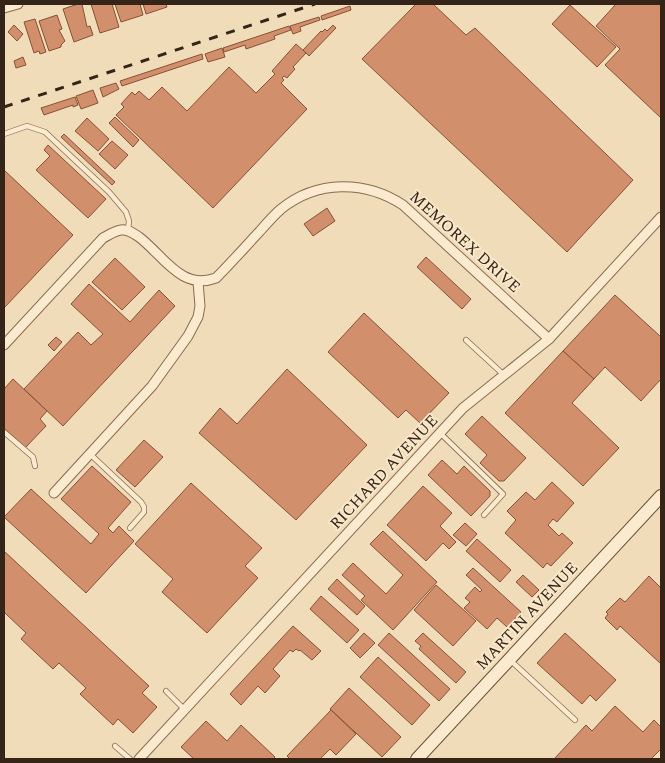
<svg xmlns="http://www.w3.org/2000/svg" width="665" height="763" font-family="Spectral,serif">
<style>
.building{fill:#d28f6c;stroke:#885137}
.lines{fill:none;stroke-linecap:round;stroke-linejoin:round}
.lane-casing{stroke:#886b53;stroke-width:6}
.street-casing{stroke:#886b53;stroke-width:11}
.secondary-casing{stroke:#694c37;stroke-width:14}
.lane{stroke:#fbeacd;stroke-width:4.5}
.street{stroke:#fbeacd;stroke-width:9}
.secondary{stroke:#fbeacd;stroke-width:12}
.rail{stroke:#352519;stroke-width:3;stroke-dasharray:9 9;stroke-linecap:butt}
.labels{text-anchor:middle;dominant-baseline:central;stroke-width:4;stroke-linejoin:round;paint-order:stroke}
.street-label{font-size:16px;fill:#352519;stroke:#f8e7c9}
</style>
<rect width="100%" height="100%" fill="#f1dcb9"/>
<g class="building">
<path d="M78 4H82L87 27 90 26 93 35 74 42 63 9Z"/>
<path d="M91 4H112L119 27 100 33Z"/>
<path d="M115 4H140L143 15 121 22Z"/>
<path d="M143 4H166L167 7 146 14Z"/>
<path d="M416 4H433L466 35 475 28 633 180 567 252 362 59Z"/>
<path d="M616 4H661V118L605 65 620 49 596 26Z"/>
<path d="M570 5 616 47 597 67 552 24Z"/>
<path d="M350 6 351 10 322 20 321 16Z"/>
<path d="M57 15 62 29 59 30 65 41 61 45V47L49 51 39 21Z"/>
<path d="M319 17 320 20 300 27 301 31 293 34 290 26Z"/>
<path d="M35 19 46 52 40 54 39 51 34 53 24 22Z"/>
<path d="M14 25 23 34 17 41 8 32Z"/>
<path d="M333 25 336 28 309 56 303 50 321 31 322 32 325 29 327 31Z"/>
<path d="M289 26 291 30 274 36 275 39 246 49 245 45 224 52 223 48Z"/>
<path d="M296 44 306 53 293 67 295 69 287 78 284 76 282 78 284 80 281 83 307 109 213 208 116 115 124 107 121 104 132 92 135 95 139 91 149 100 162 87 187 111 229 67 256 93 275 74 272 71Z"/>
<path d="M222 48 225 57 208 62 205 54Z"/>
<path d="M202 54 203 59 122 86 120 81Z"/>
<path d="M23 57 26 65 16 68 14 61Z"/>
<path d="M116 83 119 89 103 97 100 88Z"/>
<path d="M93 90 98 103 81 109 76 96Z"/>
<path d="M75 97 78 105 73 107V105L44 115 41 108Z"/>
<path d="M115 117 139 140 133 147 109 123Z"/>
<path d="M87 118 109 139 98 151 75 131Z"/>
<path d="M64 134 115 182 112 185 61 137Z"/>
<path d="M112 141 128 155 115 169 99 154Z"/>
<path d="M48 145 106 199 88 218 36 170 50 156 44 150Z"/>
<path d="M4 170 73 235 4 308Z"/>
<path d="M327 208 335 221 313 236 304 224Z"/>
<path d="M426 257 471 299 462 309 417 267Z"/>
<path d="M115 258 145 287 122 310 92 282Z"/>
<path d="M89 284 130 322 159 290 175 306 63 426 24 389 78 332 91 345 103 334 71 304Z"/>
<path d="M615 295 661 337V379L641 401 605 367 594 379 563 351Z"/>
<path d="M364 313 449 393 420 423 406 410 398 418 328 352Z"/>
<path d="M56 337 62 342 54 351 48 345Z"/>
<path d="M563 351 594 379 572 403 619 448 583 486 505 413Z"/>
<path d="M287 369 367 445 296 520 199 433 220 408 237 424Z"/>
<path d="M13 379 47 411 40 419 46 426 25 448 4 428V389Z"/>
<path d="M482 416 526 458 504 481H499L480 463 487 455 465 434Z"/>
<path d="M144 440 163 457 135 487 116 470Z"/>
<path d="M442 460 457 474 464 466 490 491V496L471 516 428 475Z"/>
<path d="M92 466 131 502 108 528 113 533 119 526 134 541 86 593 4 517 31 489 91 544 99 534 61 499Z"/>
<path d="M552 482 574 503 557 522 553 519 548 525 559 536 562 533 573 543 551 566 547 563 543 568 505 533 516 520 507 511 526 492 535 500Z"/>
<path d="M191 483 262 548 245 566 258 578 207 633 162 592 173 579 135 544Z"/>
<path d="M423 486 452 513 440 526 456 542 449 549 443 543 426 561 387 525Z"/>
<path d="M465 523 477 534 466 546 453 535Z"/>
<path d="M383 531 437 582 393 630 361 600 365 596 342 575 353 563 386 594 403 575 370 544Z"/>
<path d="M477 539 511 570 500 582 466 551Z"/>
<path d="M4 551 149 686 142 693 157 707 133 733 118 719 113 725 80 694 86 688 59 663 53 669 21 639 26 633 4 612Z"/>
<path d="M473 568 521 612 507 627 497 618 487 629 464 608 470 602 465 598 475 587 480 592 482 590 466 575Z"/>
<path d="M523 575 539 590 532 597 516 582Z"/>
<path d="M649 576 661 588V664L620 626 617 630 605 618 608 614 606 612 620 598 625 602Z"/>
<path d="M337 579 365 606 357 615 328 589Z"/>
<path d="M436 585 476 621 453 646 414 610Z"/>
<path d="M321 596 359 630 347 643 310 609Z"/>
<path d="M293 626 321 651 312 660 300 650 299 651 296 649 293 652 290 650 273 669 280 676 265 693 258 686 241 705 230 694Z"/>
<path d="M364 633 375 643 360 658 350 648Z"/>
<path d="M389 633 450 689 439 701 378 645Z"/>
<path d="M423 633 466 672 456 683 419 649 421 646 415 641Z"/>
<path d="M565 633 616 680 596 701 590 695 582 704 537 663Z"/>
<path d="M378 657 430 705 412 725 360 677Z"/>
<path d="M349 688 401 737 382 757 330 709Z"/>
<path d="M615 706 643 732 654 720 661 727V749L651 759H554L586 725 592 731Z"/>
<path d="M331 710 356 734 336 755 330 749 320 759H290L287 756Z"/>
<path d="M206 721 227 741 241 725 275 757 273 759H194L181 747Z"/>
</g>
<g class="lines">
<g class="lane-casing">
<g id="lane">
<path d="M4 134 27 126 45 132 109 192 126 212 129 221 128 230"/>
<path d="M466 340 504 375"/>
<path d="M4 432 33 457 35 466"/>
<path d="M440 433 503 494 484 515"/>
<path d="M90 454 141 502 144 507V512L130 528"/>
<path d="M510 660 575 720"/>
<path d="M166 691 185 710"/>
<path d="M115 746 130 759"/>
</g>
</g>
<g class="street-casing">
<g id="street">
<path d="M4 8 18 4"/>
<path d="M4 345 103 238C109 235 114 231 121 230 128 229 133 233 139 237 163 255 181 291 216 278 231 263 245 247 260 231 267 223 274 215 281 209 317 180 365 180 403 205L549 339"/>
<path d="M54 493 152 386 188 336 198 317 200 306 198 282"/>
<path d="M139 759 463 408 549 339 661 217"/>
</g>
</g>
<g class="secondary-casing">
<path id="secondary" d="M417 759 661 496"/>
</g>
<use href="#lane" class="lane"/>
<use href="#street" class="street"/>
<use href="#secondary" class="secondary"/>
<path class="rail" d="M4 107 315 4"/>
</g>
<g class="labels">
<g class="street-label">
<text transform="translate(465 242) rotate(42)">MEMOREX DRIVE</text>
<text transform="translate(384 472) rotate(-47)">RICHARD AVENUE</text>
<text transform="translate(527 616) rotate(-47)">MARTIN AVENUE</text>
</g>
</g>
<rect width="665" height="763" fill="none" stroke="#352519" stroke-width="10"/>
</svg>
